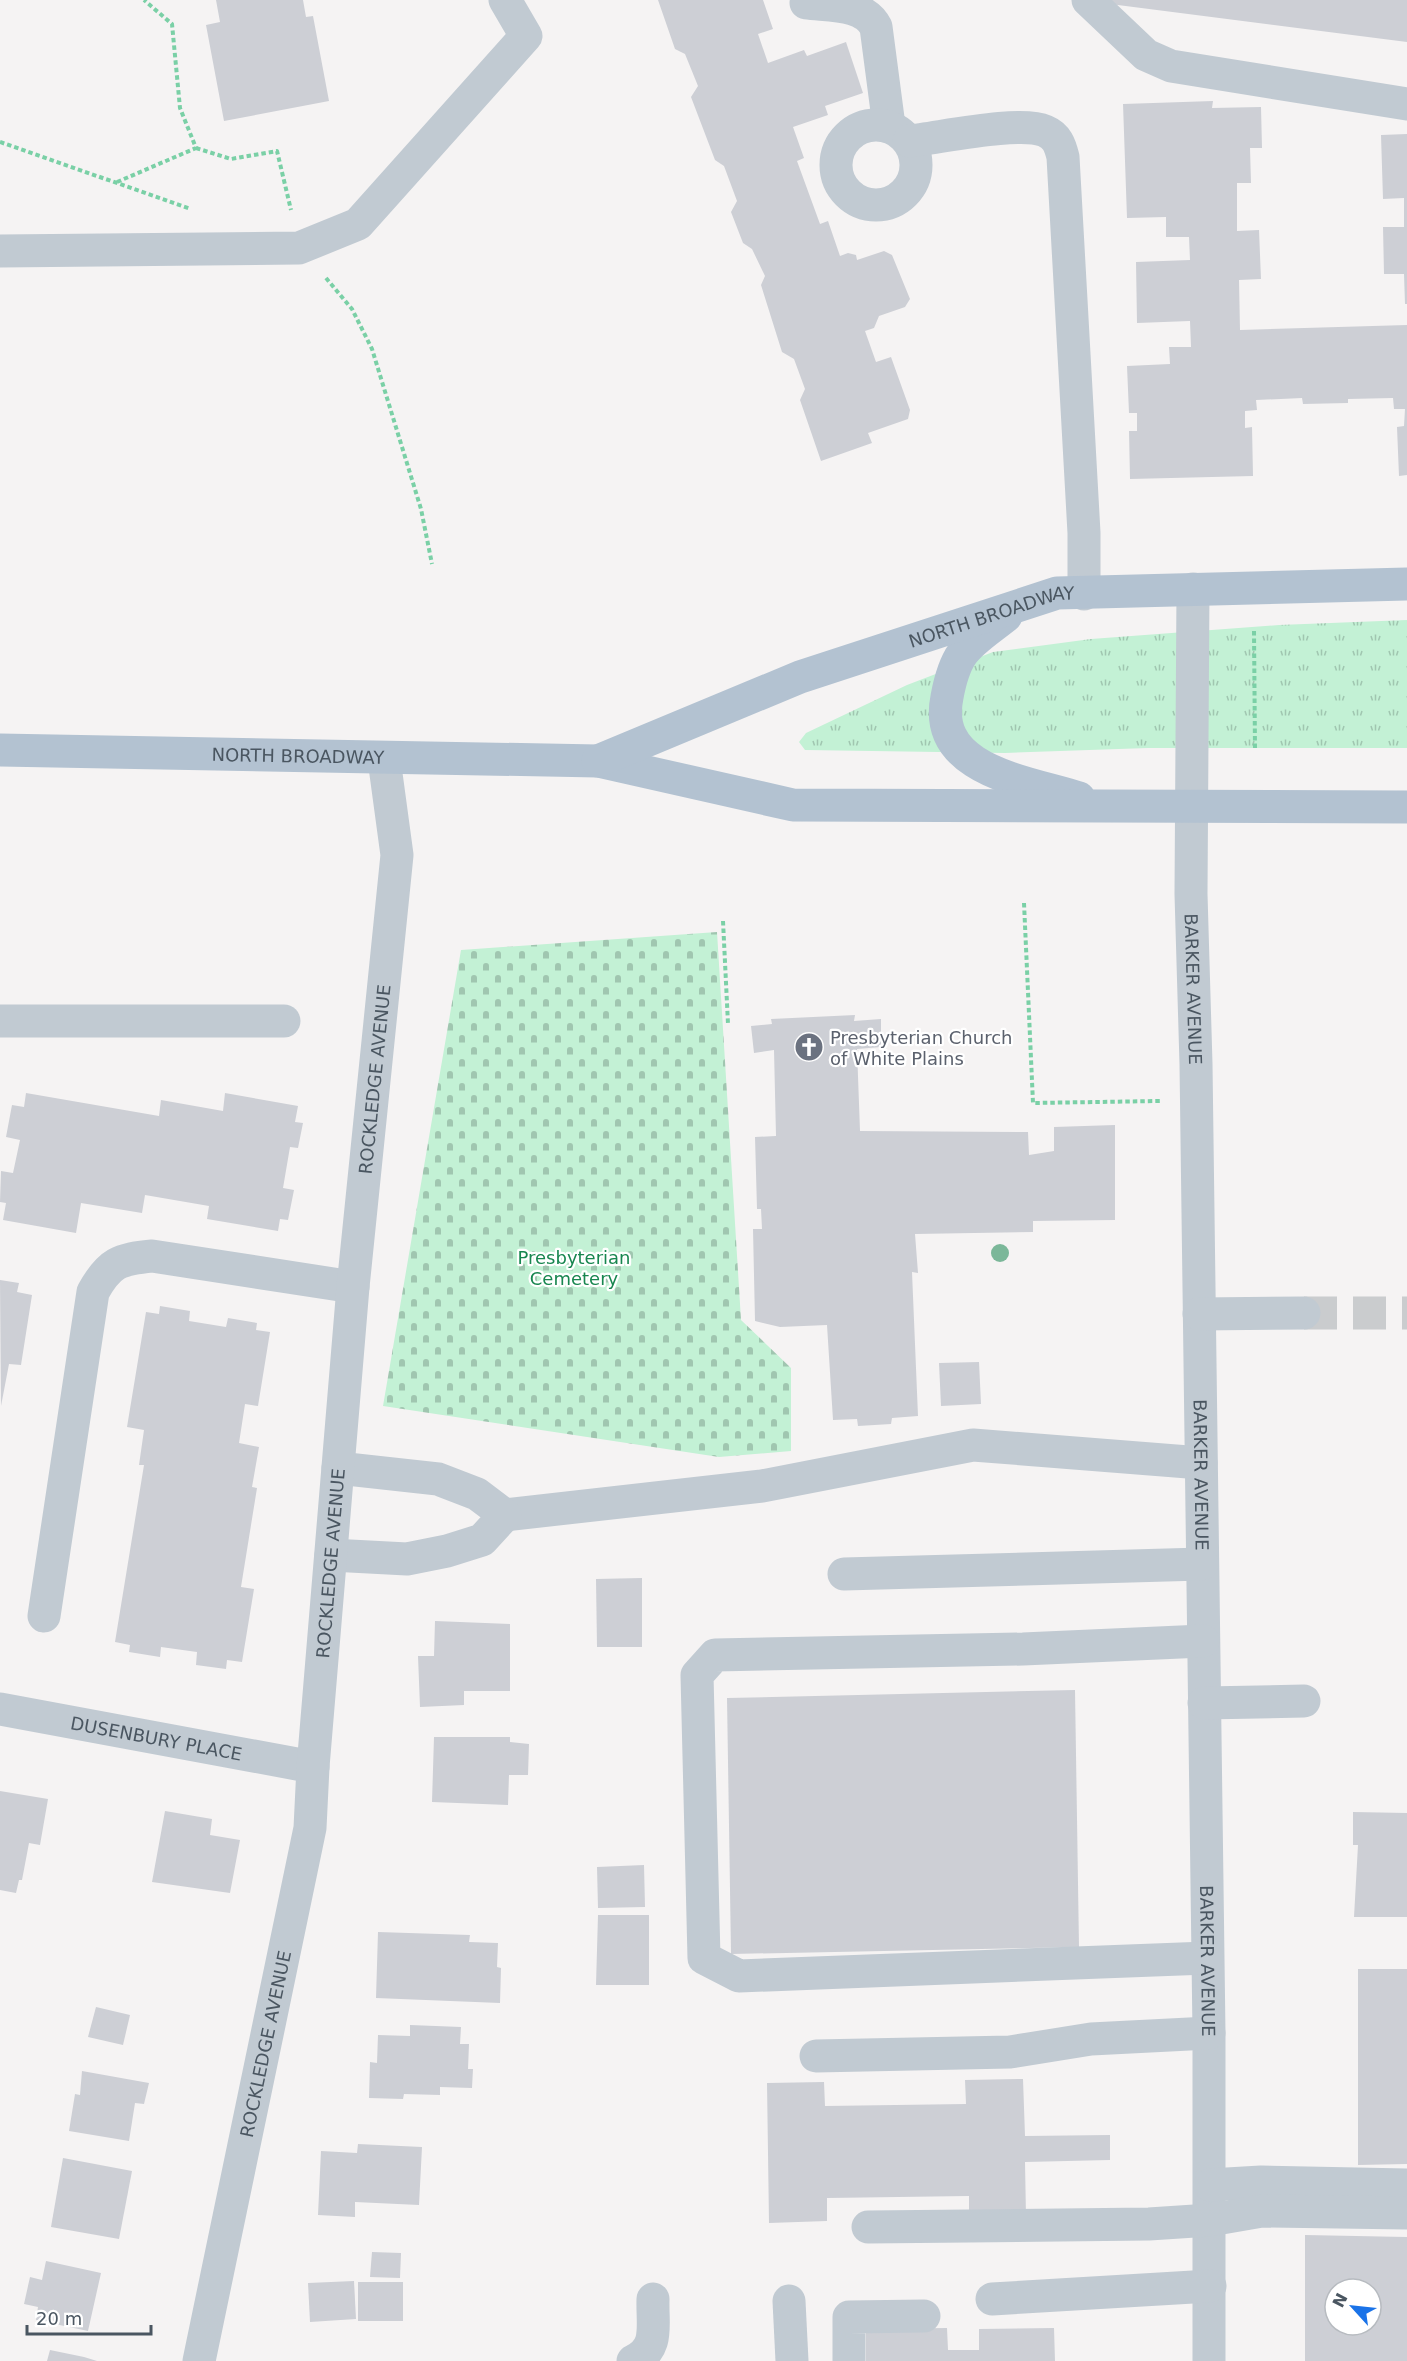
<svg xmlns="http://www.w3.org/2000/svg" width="1407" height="2361" font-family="'DejaVu Sans',sans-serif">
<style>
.grass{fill:url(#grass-tufts)}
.cemetery{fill:url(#cemetery-stones)}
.building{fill:#cdcfd5;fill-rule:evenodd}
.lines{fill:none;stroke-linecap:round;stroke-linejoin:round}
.minor-tunnel{stroke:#caccce;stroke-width:33;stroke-dasharray:33 16;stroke-linecap:butt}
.path{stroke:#7ad0a6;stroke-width:4;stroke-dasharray:4.5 3;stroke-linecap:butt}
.minor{stroke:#c1cad2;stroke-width:33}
.major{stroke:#b3c2d1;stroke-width:33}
.tree{fill:#7bb799}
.labels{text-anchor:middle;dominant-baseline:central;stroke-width:4.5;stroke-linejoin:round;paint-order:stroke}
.street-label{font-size:18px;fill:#4a5661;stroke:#fff}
.worship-label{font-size:18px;fill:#5b616d;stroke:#fff;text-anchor:start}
.park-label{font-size:18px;fill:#17864f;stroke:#fff}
</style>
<defs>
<pattern id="grass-tufts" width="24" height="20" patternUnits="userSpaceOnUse" patternTransform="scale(1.5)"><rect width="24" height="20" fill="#c3f1d5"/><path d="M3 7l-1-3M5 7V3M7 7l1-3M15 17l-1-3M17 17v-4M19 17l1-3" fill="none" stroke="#a0c6b0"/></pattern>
<pattern id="cemetery-stones" width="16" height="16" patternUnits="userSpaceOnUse" patternTransform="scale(1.5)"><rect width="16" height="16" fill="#c3f1d5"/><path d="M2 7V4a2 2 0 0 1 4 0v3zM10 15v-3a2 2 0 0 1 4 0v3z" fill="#a0c6b0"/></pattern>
</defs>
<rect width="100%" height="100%" fill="#f5f3f3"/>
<path class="grass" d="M1407 620V748H1148L1005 753 805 750 799 742 806 733 907 685 993 652 1091 639 1279 625Z"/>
<path class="cemetery" d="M717 932 741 1320 791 1368V1451L719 1457 383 1406 461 950Z"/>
<g class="building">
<path d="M216 0H303L306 17 313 16 329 101 224 121 206 25 220 22Z"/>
<path d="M658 0H763L773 29 758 34 768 63 804 50 807 56 846 42 863 93 825 106 828 115 793 127 804 158 797 161 820 224 828 221 840 256 848 253 856 255 857 260 884 251 892 255 910 299 905 307 879 316 874 328 865 331 876 362 891 357 910 410 908 419 868 433 872 443 821 461 800 400 805 389 794 359 782 352 761 285 765 276 752 249 743 243 731 212 737 201 724 166 715 160 691 97 698 86 685 54 675 49Z"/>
<path d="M1110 0H1407V42L1110 4Z"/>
<path d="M1213 101 1212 108 1261 107 1262 148H1250L1251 183H1237V231L1259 230 1261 279 1239 280 1240 330 1407 325V475L1399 476 1397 427 1404 426 1405 409H1394L1393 398 1348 399V403L1303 404 1302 398 1256 400 1257 410 1245 411V428L1252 427 1253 476 1130 479 1129 431H1137V413H1129L1127 366 1170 364 1169 347H1191L1190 321 1137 323 1136 262 1190 260 1189 237H1166V217L1127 218 1123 104Z"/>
<path d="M1407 134V304H1405L1404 274H1384L1383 227H1404V198L1383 199 1381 135Z"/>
<path d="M855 1015 854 1021 881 1019V1047L857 1049 860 1131 1028 1132 1029 1155 1054 1151V1127L1115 1125V1220L1033 1221V1232L915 1234 918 1273 912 1272 918 1416 892 1418 891 1424 858 1426 857 1419 833 1420 827 1325 780 1327 755 1321 753 1229H762L761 1209H757L755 1137 776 1136 774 1050 754 1053 751 1026 772 1024 771 1019Z"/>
<path d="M26 1093 159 1116 161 1100 223 1111 225 1093 298 1106 295 1122 303 1123 298 1148 290 1147 283 1188 294 1190 288 1220 280 1219 278 1231 207 1219 209 1206 145 1195 142 1213 81 1203 76 1233 3 1220 6 1203 0 1202 1 1171 13 1173 20 1140 6 1137 12 1105 24 1107Z"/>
<path d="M0 1280 19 1283 17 1292 32 1295 21 1365 9 1364 1 1406Z"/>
<path d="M160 1306 190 1311 189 1321 226 1327 228 1318 257 1323 256 1330 270 1332 258 1406 245 1404 239 1443 259 1447 252 1487 257 1488 241 1587 254 1589 242 1662 227 1660 226 1669 196 1665 197 1652 161 1647 160 1657 129 1652 130 1645 115 1642 144 1465H139L144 1430 127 1427 146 1312 159 1314Z"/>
<path d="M979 1362 981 1404 941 1406 939 1363Z"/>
<path d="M642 1578V1647H597L596 1579Z"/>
<path d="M435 1621 510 1624V1691H464V1705L420 1707 418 1656H434Z"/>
<path d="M1075 1690 1079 1947 731 1954 727 1698Z"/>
<path d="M434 1737H510V1742L529 1744 528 1775H509L508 1805 432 1802Z"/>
<path d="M0 1791 48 1799 40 1845 29 1843 22 1880H19L16 1893 0 1890Z"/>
<path d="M165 1811 212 1819 210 1835 240 1840 230 1893 152 1882Z"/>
<path d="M1353 1812 1407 1813V1917H1354L1358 1845H1353Z"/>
<path d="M644 1865 645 1907 598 1908 597 1867Z"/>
<path d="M598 1915H649V1985H596Z"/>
<path d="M378 1932 470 1935 469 1942 498 1943 497 1967 501 1968 500 2003 376 1998Z"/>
<path d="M1358 1969H1407V2164L1358 2165Z"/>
<path d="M96 2007 130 2015 123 2045 88 2037Z"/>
<path d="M410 2025 461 2027 460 2044H469L468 2069H473L472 2088 440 2087V2095L404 2094 403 2099 369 2098 370 2062 377 2063 378 2035 410 2036Z"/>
<path d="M82 2071 149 2083 144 2104 135 2103 129 2141 69 2131 75 2094 80 2095Z"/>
<path d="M1023 2079 1025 2136 1110 2135V2160L1025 2162 1026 2217 969 2218V2196L827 2198V2221L769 2223 767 2083 824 2082 825 2106 966 2104 965 2080Z"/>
<path d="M358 2144 422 2147 419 2205 355 2202V2217L318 2215 321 2151 357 2153Z"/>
<path d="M63 2158 132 2171 119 2239 51 2227Z"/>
<path d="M1305 2235 1407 2237V2361H1305ZM1335 2289H1371V2325H1335Z"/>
<path d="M372 2252 401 2253 400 2278 370 2277Z"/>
<path d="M46 2261 101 2273 88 2331 36 2320 38 2307 24 2304 30 2277 42 2280Z"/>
<path d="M354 2281 356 2319 310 2322 308 2283Z"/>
<rect x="358" y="2282" width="45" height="39"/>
<path d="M947 2328 948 2350H979V2329L1054 2328 1055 2361H866V2329Z"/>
<path d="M50 2350 84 2357 97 2361H47Z"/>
</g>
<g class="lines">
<path class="minor-tunnel" d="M1304 1313H1407"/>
<g class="path">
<path d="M0 142 191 209"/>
<path d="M196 148 231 159 277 151 291 210"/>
<path d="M117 182 196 148 180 108 172 24 144 0"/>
<path d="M326 278 352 309 372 349 421 509 432 564"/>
<path d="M1254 631 1255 749"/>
<path d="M1024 903 1033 1103 1160 1101"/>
<path d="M723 921 728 1024"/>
</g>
<g class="minor">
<path d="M1088 0 1146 55 1171 66 1407 104"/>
<path d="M806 3C829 6 864 3 876 27L889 126"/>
<circle cx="876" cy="165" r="40"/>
<path d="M909 141C939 138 1020 120 1045 131 1057 136 1060 145 1063 157L1084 533V594"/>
<path d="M0 251 299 248 358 224 526 36 505 0"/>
<path id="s1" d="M1193 589 1191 894 1196 1064 1209 2033V2361"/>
<path d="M0 1021H284"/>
<path d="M1199 1314 1304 1313"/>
<path d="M505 1515 762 1486 973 1445 1201 1463"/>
<path d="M331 1555 407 1559 447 1551 482 1540 505 1515 477 1494 438 1479 338 1468"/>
<path d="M844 1574 1202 1564"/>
<path d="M44 1616 93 1292C109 1263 119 1259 152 1256L353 1287"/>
<path d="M1203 1641 1023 1649 715 1655 697 1675 704 1958 739 1976 1207 1958"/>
<path d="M1204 1703 1304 1701"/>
<path id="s2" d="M0 1709 313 1767"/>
<path d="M816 2056 1010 2052 1091 2039 1209 2033"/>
<path d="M1210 2185 1261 2182 1407 2185"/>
<path d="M868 2227 1149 2224 1210 2220 1262 2211 1407 2213"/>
<path d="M992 2299 1210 2286"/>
<path d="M789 2301 792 2361"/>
<path id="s3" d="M199 2361 310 1828 313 1767 353 1287 397 855 384 759"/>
<path d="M633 2361C660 2349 652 2325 653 2299"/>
<path d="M849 2361V2317L924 2316"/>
</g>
<g class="major">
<path d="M1006 616C969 645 956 648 947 697 932 771 1026 781 1079 798"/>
<path id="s4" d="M0 750 598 761 793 805 1407 807"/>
<path id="s5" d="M598 761 800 677 1057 593 1407 584"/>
</g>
</g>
<circle class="tree" cx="1000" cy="1253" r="9"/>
<defs>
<g id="church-disc" transform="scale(1.5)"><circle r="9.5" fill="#6b7280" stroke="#fff"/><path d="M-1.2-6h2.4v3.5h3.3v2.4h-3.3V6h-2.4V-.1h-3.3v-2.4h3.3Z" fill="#fff"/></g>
</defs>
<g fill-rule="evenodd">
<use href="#church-disc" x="809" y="1047"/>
</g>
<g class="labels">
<g class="street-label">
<text stroke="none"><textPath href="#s5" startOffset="420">NORTH BROADWAY</textPath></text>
<text stroke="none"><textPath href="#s4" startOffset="298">NORTH BROADWAY</textPath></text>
<text stroke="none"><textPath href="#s1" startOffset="400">BARKER AVENUE</textPath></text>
<text stroke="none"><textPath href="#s3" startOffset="1296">ROCKLEDGE AVENUE</textPath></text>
<text stroke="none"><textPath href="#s1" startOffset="886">BARKER AVENUE</textPath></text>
<text stroke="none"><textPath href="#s3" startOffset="810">ROCKLEDGE AVENUE</textPath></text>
<text stroke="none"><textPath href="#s2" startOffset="159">DUSENBURY PLACE</textPath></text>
<text stroke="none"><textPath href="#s1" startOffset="1372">BARKER AVENUE</textPath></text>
<text stroke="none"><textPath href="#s3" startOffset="324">ROCKLEDGE AVENUE</textPath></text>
</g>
<g class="worship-label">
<text x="830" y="1037">Presbyterian Church<tspan x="830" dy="21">of White Plains</tspan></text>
</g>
<g class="park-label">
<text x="574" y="1257">Presbyterian<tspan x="574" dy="21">Cemetery</tspan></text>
</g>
</g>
<g transform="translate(1353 2307) rotate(297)"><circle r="28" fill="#ffffff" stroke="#b7bbc0" stroke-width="1.5"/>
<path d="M0-4.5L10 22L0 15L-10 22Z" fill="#1a73e8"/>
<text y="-9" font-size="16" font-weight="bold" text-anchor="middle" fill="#4a5661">N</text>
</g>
<path d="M27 2325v9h124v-9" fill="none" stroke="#4a5661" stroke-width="3"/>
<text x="36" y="2325" font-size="18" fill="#4a5661" stroke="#ffffff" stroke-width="4.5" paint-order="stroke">20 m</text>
</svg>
